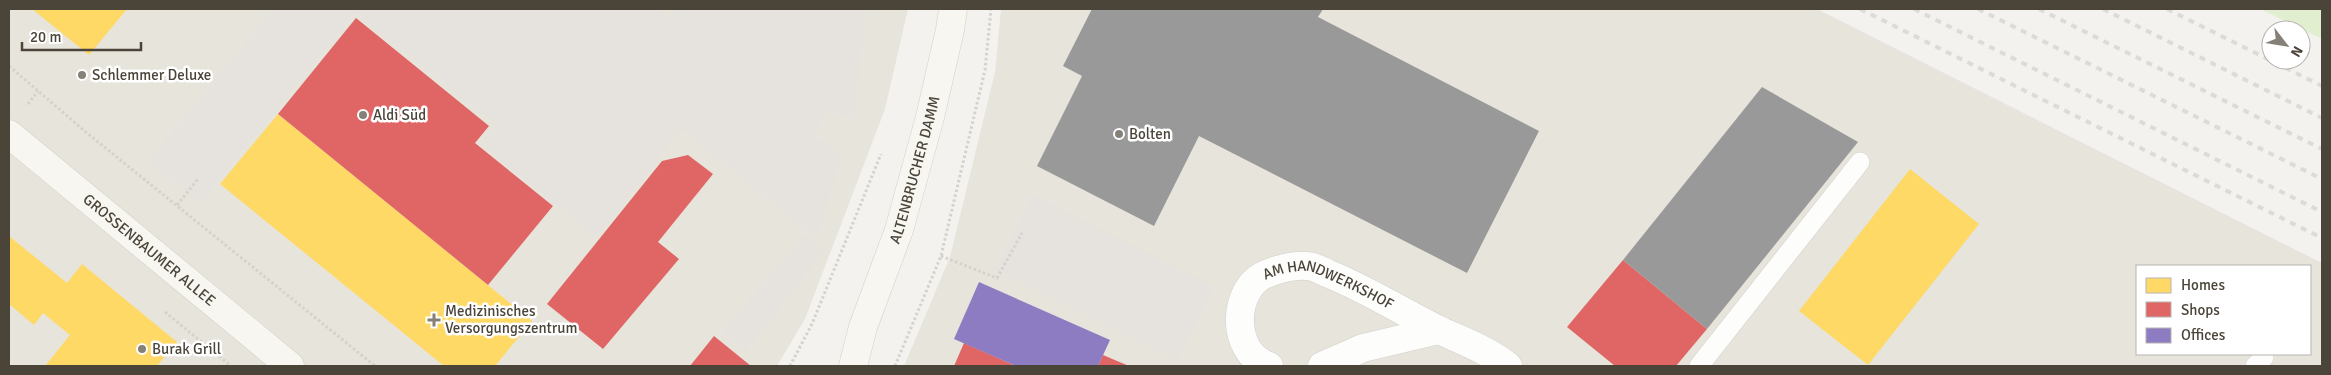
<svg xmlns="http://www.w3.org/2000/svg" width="2331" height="375" font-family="Signika,sans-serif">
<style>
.residential{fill:#e7e4dc;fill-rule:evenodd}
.green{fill:#e1eecf}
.parking{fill:#e6e3df}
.homes{fill:#ffd966}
.shops{fill:#e06666}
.offices{fill:#8e7cc3}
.industry{fill:#999}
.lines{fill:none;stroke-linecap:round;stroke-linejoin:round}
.service-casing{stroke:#d2d0cb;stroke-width:20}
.minor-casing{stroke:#d2d0cb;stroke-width:29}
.secondary-casing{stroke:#d3cfc5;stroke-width:29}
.path{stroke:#d3d2cc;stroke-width:3;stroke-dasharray:2.5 2.5;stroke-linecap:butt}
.service{stroke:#fdfdfc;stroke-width:19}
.minor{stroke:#fdfdfc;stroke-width:28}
.secondary{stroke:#f7f6f1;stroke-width:28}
.rail{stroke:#dbdbda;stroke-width:4;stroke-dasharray:6 6;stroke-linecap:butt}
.poi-dot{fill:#868178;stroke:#fff;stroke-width:2}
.labels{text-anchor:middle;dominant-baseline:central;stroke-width:5;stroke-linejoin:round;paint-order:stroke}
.poi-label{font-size:15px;fill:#4b4439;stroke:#fff;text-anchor:start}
.street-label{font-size:15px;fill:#4b4439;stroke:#fff}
</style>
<rect width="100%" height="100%" fill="#f4f2ee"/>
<g class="residential">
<path d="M9 9H908L885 109 805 319 777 366H9Z"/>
<path d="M1001 9H1817L2322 263V366H904L950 257 995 72ZM2137 266H2310V354H2137Z"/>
</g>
<path class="green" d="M2260 9H2322V39Z"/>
<g class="parking">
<path d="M273 9H660L671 17 678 9H866L854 118 828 111 814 136 842 153 817 239 682 130 595 237 481 144 496 125 356 12 200 203 148 161Z"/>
<path d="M1033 194 1215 287 1177 361 995 269Z"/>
<path d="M805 234 825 250 746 352 721 333Z"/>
</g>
<g class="homes">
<path d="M32 9H127L89 55Z"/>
<path d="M278 114 532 321 495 366H444L220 184Z"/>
<path d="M1910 169 1979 224 1868 365 1799 311Z"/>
<path d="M9 236 67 283 82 264 177 342 157 366H45L70 335 43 313 34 325 9 304Z"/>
</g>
<g class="shops">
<path d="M356 18 489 126 475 143 553 206 488 285 278 114Z"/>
<path d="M688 155 713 174 658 242 679 259 603 349 547 304 662 161Z"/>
<path d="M1623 260 1707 329 1676 366H1615L1567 327Z"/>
<path d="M714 336 751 366H690Z"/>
<path d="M964 343 1016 366H954Z"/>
<path d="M1103 355 1129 366H1098Z"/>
</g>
<path class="offices" d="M979 282 1110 340 1098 366H1016L954 339Z"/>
<g class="industry">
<path d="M1092 9H1323L1318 17 1539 131 1467 273 1199 136 1154 226 1037 166 1082 76 1063 66Z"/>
<path d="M1762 87 1858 142 1707 329 1623 260Z"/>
</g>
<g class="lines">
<g class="service-casing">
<g id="service">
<path d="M1699 366 1860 162"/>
<path d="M2255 366 2264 357"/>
</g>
</g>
<g class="minor-casing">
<g id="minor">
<path id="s1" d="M1269 366C1236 355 1231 306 1254 282 1264 271 1293 265 1307 266 1314 266 1322 271 1329 274 1366 289 1401 311 1437 329 1462 341 1486 349 1508 366"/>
<path d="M1322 366 1363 348 1439 330"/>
</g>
</g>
<g class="secondary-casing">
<g id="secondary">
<path id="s2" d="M9 134 290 366"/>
<path id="s3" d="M853 366 863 327 899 230 930 117 950 30 953 9"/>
</g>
</g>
<g class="path">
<path d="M9 66 87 133 375 366"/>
<path d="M28 104 38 91"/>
<path d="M177 205 198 179"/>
<path d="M941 256 997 278 1022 233"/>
<path d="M165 312 231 366"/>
<path d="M790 366 812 324 881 154"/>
<path d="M895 366 941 256 985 70 991 9"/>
</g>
<use href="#service" class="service"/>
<use href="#minor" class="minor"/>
<use href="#secondary" class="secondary"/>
<g class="rail">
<path d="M1860 9 2322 238"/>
<path d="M1914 9 2322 212"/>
<path d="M1978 9 2322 179"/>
<path d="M2039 9 2322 149"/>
<path d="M2103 9 2322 118"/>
<path d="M2167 9 2322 86"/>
</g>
</g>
<g class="poi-dot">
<circle cx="82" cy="75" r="5"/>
<circle cx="363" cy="115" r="5"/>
<circle cx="1119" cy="134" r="5"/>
<path d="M431.5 312.5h5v5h5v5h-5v5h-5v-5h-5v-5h5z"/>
<circle cx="142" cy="349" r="5"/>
</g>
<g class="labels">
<g class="poi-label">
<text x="92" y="75">Schlemmer Deluxe</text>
<text x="373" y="115">Aldi Süd</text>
<text x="1129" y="134">Bolten</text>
<text x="445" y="311">Medizinisches<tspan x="445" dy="17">Versorgungszentrum</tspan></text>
<text x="152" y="349">Burak Grill</text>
</g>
<g class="street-label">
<text stroke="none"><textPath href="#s3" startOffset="206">ALTENBRUCHER DAMM</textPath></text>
<text stroke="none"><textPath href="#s2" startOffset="182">GROSSENBAUMER ALLEE</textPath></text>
<text stroke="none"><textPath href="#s1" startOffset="181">AM HANDWERKSHOF</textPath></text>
</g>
</g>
<rect width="2331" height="375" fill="none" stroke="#4b4439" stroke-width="20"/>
<rect x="2136" y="265" width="175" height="90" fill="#ffffff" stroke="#b7b4b0"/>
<rect x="2146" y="278" width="25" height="15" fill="#ffd966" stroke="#b7b4b0"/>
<text x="2181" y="290" font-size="15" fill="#4b4439">Homes</text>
<rect x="2146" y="302" width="25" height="15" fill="#e06666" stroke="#b7b4b0"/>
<text x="2181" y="315" font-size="15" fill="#4b4439">Shops</text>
<rect x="2146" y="328" width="25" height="15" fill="#8e7cc3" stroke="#b7b4b0"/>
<text x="2181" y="340" font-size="15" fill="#4b4439">Offices</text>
<g transform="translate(2286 45) rotate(121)"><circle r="24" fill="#ffffff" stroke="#b7b4b0"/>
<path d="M0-4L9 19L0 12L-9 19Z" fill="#868178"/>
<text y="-8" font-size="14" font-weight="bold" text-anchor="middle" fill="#4b4439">N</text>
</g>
<path d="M22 42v8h119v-8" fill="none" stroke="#4b4439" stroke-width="2.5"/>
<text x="30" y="42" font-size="15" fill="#4b4439" stroke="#ffffff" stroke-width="4" paint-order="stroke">20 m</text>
</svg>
